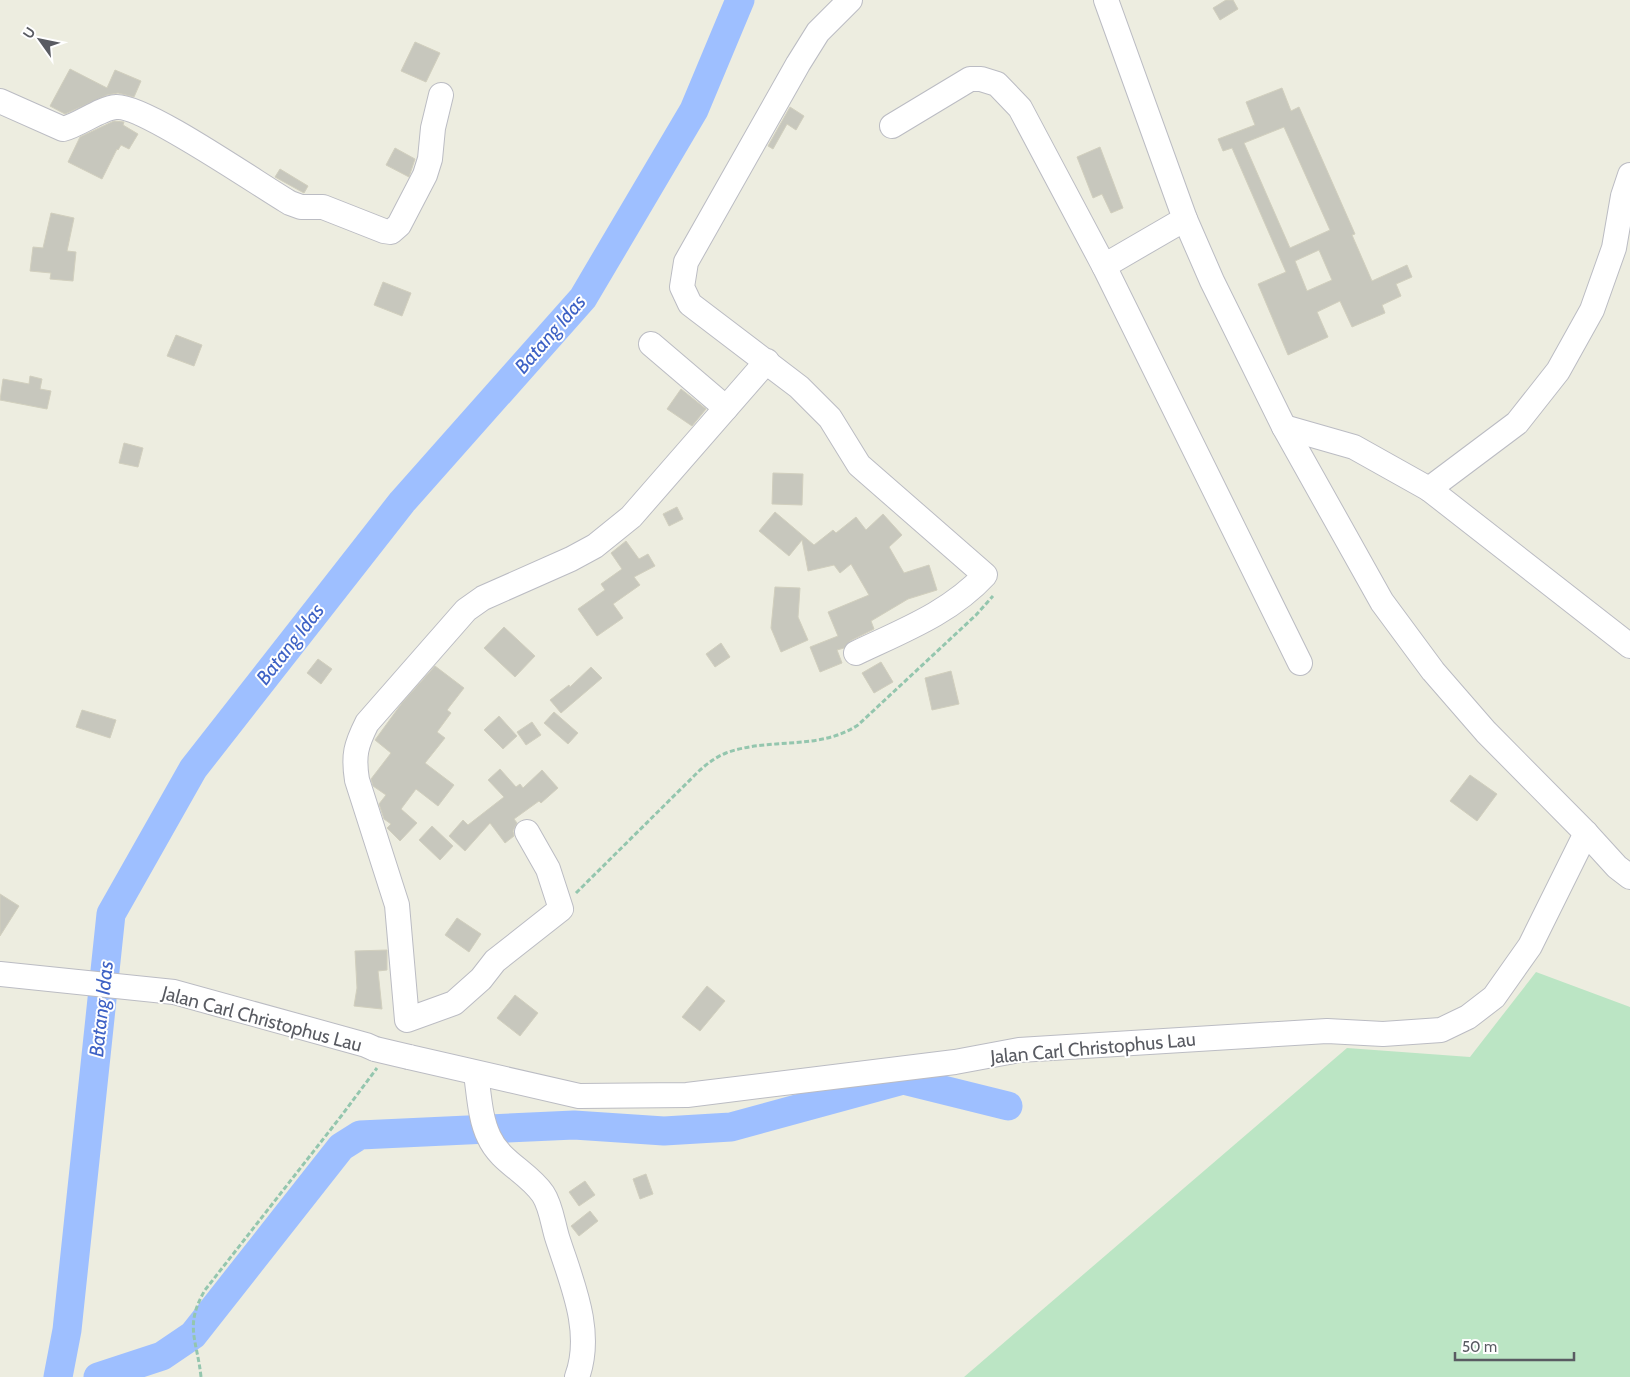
<svg xmlns="http://www.w3.org/2000/svg" width="1630" height="1377" font-family="Cabin,sans-serif">
<style>
.green{fill:#bbe5c4}
.lines{fill:none;stroke-linecap:round;stroke-linejoin:round}
.river{stroke:#9ebfff;stroke-width:29}
.building{fill:#c7c7bd;stroke:#d1cfbe;fill-rule:evenodd}
.minor-casing{stroke:#bbbcc3;stroke-width:26}
.path{stroke:#94c6ae;stroke-width:3;stroke-dasharray:5 2.5;stroke-linecap:butt}
.minor{stroke:#fff;stroke-width:24}
.minor-bridge-casing{stroke:#bbbcc3;stroke-width:26;stroke-linecap:butt}
.minor-bridge{stroke:#fff;stroke-width:24}
.labels{text-anchor:middle;dominant-baseline:central;stroke-width:4;stroke-linejoin:round;paint-order:stroke}
.street-label{font-size:19px;fill:#595b62;stroke:#fff}
.water-label{font-size:20px;font-style:italic;fill:#3e62c5;stroke:#fff}
</style>
<rect width="100%" height="100%" fill="#edede0"/>
<path class="green" d="M1536 972 1630 1007V1377H964L1347 1048 1470 1057Z"/>
<g class="lines">
<g class="river">
<path d="M58 1377 67 1330 111 914 193 769 402 502 583 298 694 110 740 0"/>
<path d="M98 1377 162 1356 193 1335 341 1147 360 1135 574 1125 664 1131 731 1127 903 1080 1008 1106"/>
</g>
</g>
<g class="building">
<path d="M1226 0H1233L1238 9 1220 20 1213 8Z"/>
<path d="M415 42 440 53 426 82 401 71Z"/>
<path d="M70 69 107 88 115 70 141 81 134 97 118 93 107 95 65 114 50 106Z"/>
<path d="M1282 88 1291 111 1299 107 1355 234 1352 235 1372 281 1407 265 1412 277 1396 284 1401 296 1382 305 1385 313 1352 327 1340 301 1317 312 1328 337 1288 355 1258 284 1286 272 1232 148 1223 151 1218 139 1255 125 1246 102ZM1284 127 1330 230 1290 248 1244 143ZM1319 250 1332 280 1307 291 1295 261Z"/>
<path d="M790 107 804 116 796 130 787 124 773 149 768 146Z"/>
<path d="M114 121 124 122 123 125 138 134 129 149 121 145 118 150 117 149 102 179 68 162 80 137Z"/>
<path d="M1100 147 1123 208 1111 213 1102 194 1093 198 1077 157Z"/>
<path d="M395 148 415 159 409 177 386 165Z"/>
<path d="M280 169 308 186 304 193 275 177Z"/>
<path d="M51 213 74 218 67 251 76 252 73 281 50 279 51 273 30 271 33 247 43 248Z"/>
<path d="M383 282 411 293 402 316 374 305Z"/>
<path d="M176 335 202 345 194 366 167 356Z"/>
<path d="M30 376 42 379 40 389 51 391 47 409 0 400 3 379 29 384Z"/>
<path d="M681 389 706 409 692 426 667 409Z"/>
<path d="M124 443 143 448 138 467 119 463Z"/>
<path d="M773 473 803 474 802 505 772 504Z"/>
<path d="M677 507 683 519 669 526 663 514Z"/>
<path d="M775 512 814 545 833 530 836 533 856 517 866 530 883 514 902 535 889 547 904 573 929 565 937 590 908 599 871 621 874 629 850 641 844 648 837 650 842 663 820 672 810 647 838 636 828 612 869 595 851 564 840 573 834 565 808 571 802 540 789 556 759 531Z"/>
<path d="M626 541 639 559 648 554 655 566 634 577 640 585 613 604 623 618 597 636 578 609 605 590 601 584 622 569 611 553Z"/>
<path d="M775 587 800 588 798 617 808 640 781 652 771 628Z"/>
<path d="M504 627 535 656 515 677 484 648Z"/>
<path d="M721 643 730 657 715 667 706 654Z"/>
<path d="M318 659 332 669 321 684 307 673Z"/>
<path d="M881 662 893 682 874 693 862 673Z"/>
<path d="M435 666 464 688 447 710 451 713 437 732 445 738 425 763 454 785 438 806 416 789 401 809 417 823 400 841 387 828 391 824 384 819 379 804 386 795 373 786 371 779 391 753 375 740 402 703Z"/>
<path d="M591 667 602 678 561 713 550 700 569 685 570 687Z"/>
<path d="M951 671 959 704 932 710 925 678Z"/>
<path d="M82 710 116 720 110 738 76 727Z"/>
<path d="M554 712 578 733 568 744 544 723Z"/>
<path d="M499 716 517 736 503 749 484 730Z"/>
<path d="M532 722 541 735 526 745 517 732Z"/>
<path d="M500 769 516 787 520 784 523 788 542 770 558 788 541 803 539 801 514 819 517 823 513 831 514 836 505 843 490 823 465 851 449 836 463 820 468 825 504 797 488 780Z"/>
<path d="M1470 775 1497 794 1477 821 1450 801Z"/>
<path d="M432 826 453 846 440 860 419 840Z"/>
<path d="M0 894 19 906 0 936Z"/>
<path d="M457 918 481 934 469 952 445 935Z"/>
<path d="M387 950V970L378 971 382 1009 354 1006 357 988 355 951Z"/>
<path d="M707 986 725 1001 700 1031 682 1017Z"/>
<path d="M515 995 538 1013 520 1036 497 1018Z"/>
<path d="M646 1174 653 1194 640 1199 633 1179Z"/>
<path d="M585 1181 595 1195 579 1206 569 1192Z"/>
<path d="M590 1211 598 1221 579 1236 571 1226Z"/>
</g>
<g class="lines">
<g class="minor-casing">
<g id="minor">
<path d="M850 0 818 32 798 64 686 262 682 287 690 304 799 387 830 418 859 465 985 575C950 613 902 631 856 653"/>
<path d="M1106 0 1185 219 1212 281 1284 427 1382 602 1433 671 1486 732 1586 833 1617 867 1630 877"/>
<path d="M0 101 63 129C79 125 101 108 116 107 143 104 259 185 290 203L301 207H323L384 231 391 232 399 225 425 175 430 159 433 128 441 95"/>
<path d="M892 126 970 79H981L997 84 1020 108 1104 266 1185 219"/>
<path d="M1104 266 1300 663"/>
<path d="M651 344 726 408"/>
<path d="M1284 427 1354 447 1429 489 1630 646"/>
<path d="M1429 489 1517 423 1558 371 1592 310 1614 248 1623 196 1630 175"/>
<path d="M527 832 548 869 561 909 495 961 481 979 454 1003 407 1020 397 905 357 780C353 755 356 745 367 723L466 610 483 598 571 559 595 546 631 517 767 361"/>
<path d="M0 974 174 992 366 1045 375 1049"/>
<path d="M409 1057 579 1096 687 1095 955 1062 1019 1050 1327 1031 1383 1034 1441 1030 1468 1017 1494 997 1530 946 1586 833"/>
<path d="M476 1074C479 1094 480 1119 489 1137 500 1162 528 1172 543 1194 551 1206 553 1224 557 1237 571 1281 594 1331 577 1377"/>
</g>
</g>
<g class="path">
<path d="M576 893 700 770C708 763 716 757 726 753 769 737 819 751 858 725L976 615 993 596"/>
<path d="M201 1377C197 1339 184 1326 205 1290L342 1115 377 1068"/>
</g>
<use href="#minor" class="minor"/>
<g class="minor-bridge-casing">
<path id="minor-bridge" d="M375 1049 409 1057"/>
</g>
<use href="#minor-bridge" class="minor-bridge"/>
</g>
<g class="labels">
<g class="street-label">
<text transform="translate(262 1019) rotate(15)">Jalan Carl Christophus Lau</text>
<text transform="translate(1093 1048) rotate(-5)">Jalan Carl Christophus Lau</text>
</g>
<g class="water-label">
<text transform="translate(550 334) rotate(-49)">Batang Idas</text>
<text transform="translate(290 644) rotate(-52)">Batang Idas</text>
<text transform="translate(101 1009) rotate(-84)">Batang Idas</text>
</g>
</g>
<g transform="translate(40 40) rotate(303)" stroke="#ffffff" stroke-width="4" paint-order="stroke">
<path d="M0-4L9 19L0 12L-9 19Z" fill="#595b62"/>
<text y="-8" font-size="14" font-weight="bold" text-anchor="middle" fill="#595b62">U</text>
</g>
<path d="M1455 1352v8h119v-8" fill="none" stroke="#595b62" stroke-width="2.5"/>
<text x="1462" y="1352" font-size="15" fill="#595b62" stroke="#ffffff" stroke-width="4" paint-order="stroke">50 m</text>
</svg>
